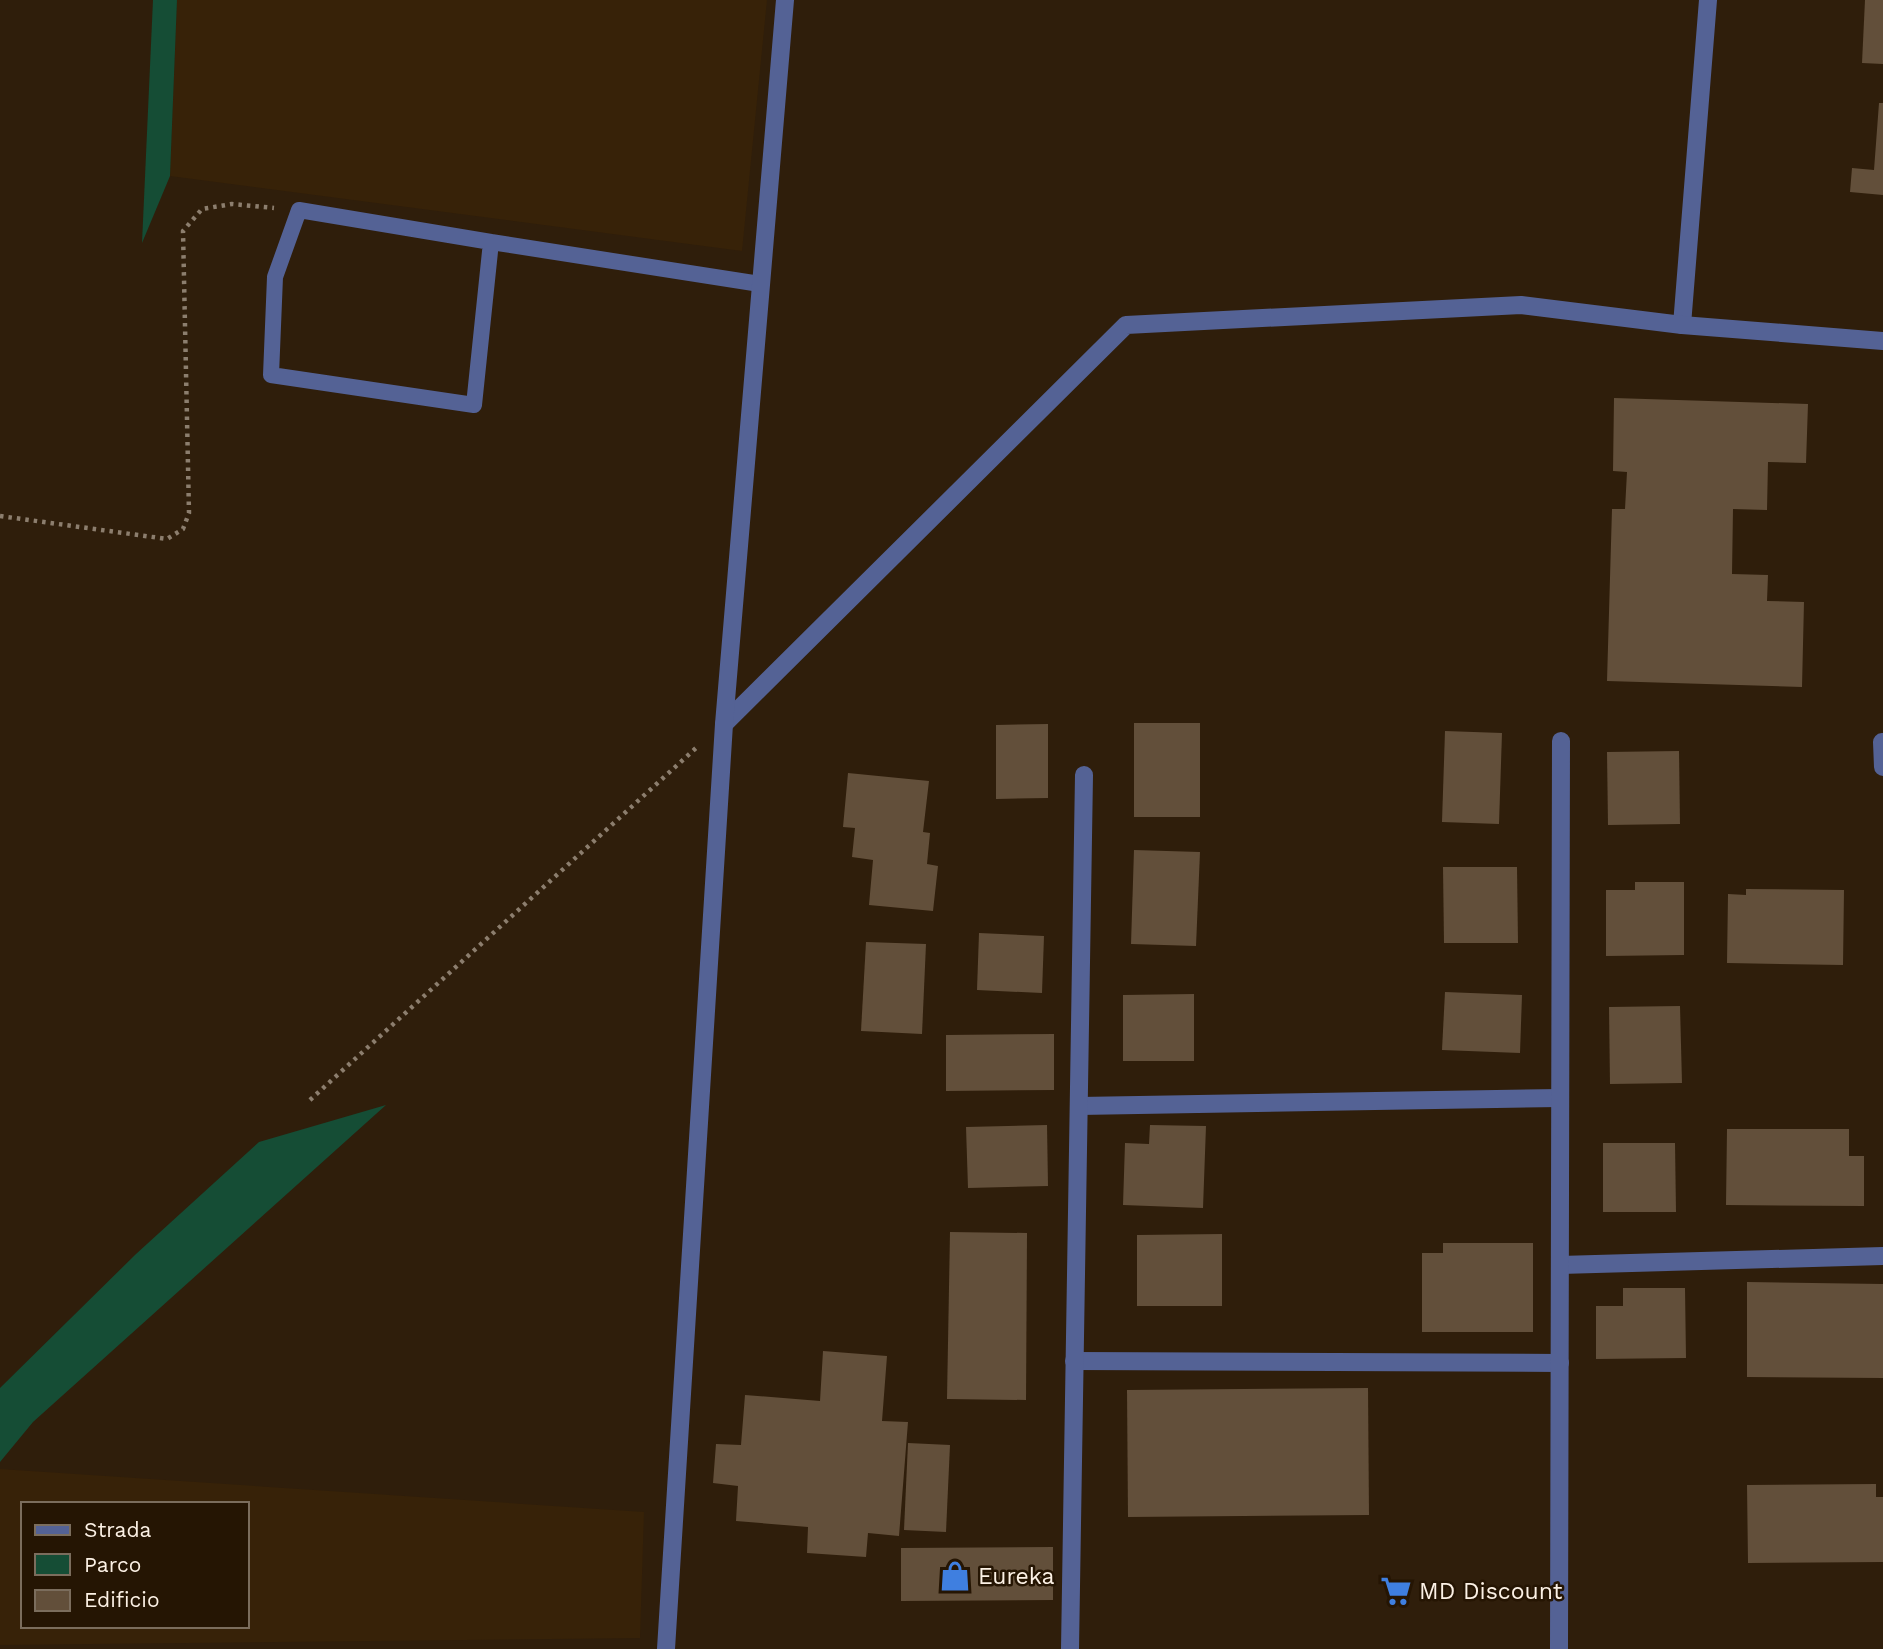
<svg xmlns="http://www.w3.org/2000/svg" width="1883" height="1649" font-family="'Work Sans',sans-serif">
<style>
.built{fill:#372208;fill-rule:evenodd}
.green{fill:#154d35}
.building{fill:#624f3a}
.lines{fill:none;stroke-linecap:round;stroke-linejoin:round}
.path{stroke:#8c7e6e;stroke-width:4.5;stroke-dasharray:3.5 5;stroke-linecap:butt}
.service{stroke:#546295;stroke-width:16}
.minor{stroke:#546295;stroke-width:18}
.labels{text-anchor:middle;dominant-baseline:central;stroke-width:5;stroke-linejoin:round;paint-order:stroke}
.poi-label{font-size:23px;fill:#fcf1e5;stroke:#251503;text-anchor:start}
</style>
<rect width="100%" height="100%" fill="#2f1e0b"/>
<g class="built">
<path d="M177 0H767L742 251 170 176Z"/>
<path d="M0 1469 644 1512 640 1638 0 1645ZM23 1504H247V1626H23Z"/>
</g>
<g class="green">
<path d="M153 0H177L170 176 142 243Z"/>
<path d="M386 1105 33 1422 0 1462V1388L136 1254 259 1142Z"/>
</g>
<g class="building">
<path d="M1865 0H1883V64L1862 63Z"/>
<path d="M1879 103H1883V195L1850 192 1852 168 1874 170Z"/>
<path d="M1614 398 1808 404 1806 463 1768 462 1767 510 1733 509 1732 574 1768 575 1767 601 1804 602 1802 687 1607 681 1612 509H1625L1627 472 1613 471Z"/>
<rect x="1134" y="723" width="66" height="94"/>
<path d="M1048 724V798L996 799V725Z"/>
<path d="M1445 731 1502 733 1499 824 1442 822Z"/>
<path d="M1679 751 1680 824 1608 825 1607 752Z"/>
<path d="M848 773 929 781 923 832 930 833 927 864 938 866 933 911 869 905 873 860 852 857 855 828 843 827Z"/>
<path d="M1134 850 1200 852 1196 946 1131 944Z"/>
<path d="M1443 867H1517L1518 943H1444Z"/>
<path d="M1635 882H1684V955L1606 956V890H1635Z"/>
<path d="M1746 889 1844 890 1843 965 1727 963 1728 894 1746 895Z"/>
<path d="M979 933 1044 936 1042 993 977 990Z"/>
<path d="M866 942 926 944 922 1034 861 1031Z"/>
<path d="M1445 992 1522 995 1520 1053 1442 1050Z"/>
<path d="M1194 994V1061H1123V995Z"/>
<path d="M1680 1006 1682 1083 1610 1084 1609 1007Z"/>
<path d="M1054 1034V1090L946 1091V1035Z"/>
<path d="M1047 1125 1048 1186 968 1188 966 1127Z"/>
<path d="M1150 1125 1206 1126 1203 1208 1123 1205 1125 1143 1149 1144Z"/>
<path d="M1727 1129H1849V1156H1864V1206L1726 1205Z"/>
<path d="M1603 1143H1675L1676 1212H1603Z"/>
<path d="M950 1232 1027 1233 1026 1400 947 1399Z"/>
<path d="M1222 1234V1306H1137V1235Z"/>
<path d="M1443 1243H1533V1332H1422V1253H1443Z"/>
<path d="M1747 1282 1883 1284V1378L1747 1377Z"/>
<path d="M1623 1288H1685L1686 1358 1596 1359V1306H1623Z"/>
<path d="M823 1351 887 1356 882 1421 908 1422 899 1536 868 1533 866 1557 807 1553 808 1527 736 1521 738 1486 713 1483 716 1444 741 1445 745 1395 820 1401Z"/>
<path d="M1368 1388 1369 1515 1128 1517 1127 1390Z"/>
<path d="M908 1443 950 1445 946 1532 904 1530Z"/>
<path d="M1876 1484V1497H1883V1562L1748 1563 1747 1485Z"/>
<path d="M1053 1547V1600L901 1601V1548Z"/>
</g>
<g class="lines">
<g class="path">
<path d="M0 516 167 539 183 529 189 513 183 231 202 209 232 204 274 208"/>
<path d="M310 1100 696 748"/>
</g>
<path class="service" d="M491 242 299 210 275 277 271 375 474 405 491 242 760 284"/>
<g class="minor">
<path d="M1682 325 1708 0"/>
<path d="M724 724 1126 325 1521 305 1682 325 1883 341"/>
<path d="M1882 742 1883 767"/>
<path d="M1079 1106 1560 1098"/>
<path d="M1560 1265 1883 1256"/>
<path d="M1074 1361 1560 1363"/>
<path d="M666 1649 724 724 785 0"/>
<path d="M1070 1649 1084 775"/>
<path d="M1559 1649 1561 741"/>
</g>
</g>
<defs>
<g id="shop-bare" transform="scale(2.415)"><path d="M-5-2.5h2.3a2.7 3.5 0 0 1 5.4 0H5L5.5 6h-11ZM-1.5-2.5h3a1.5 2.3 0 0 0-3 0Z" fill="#3f7fe0" stroke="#251503" stroke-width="2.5" paint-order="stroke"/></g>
<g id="supermarket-bare" transform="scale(2.415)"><path d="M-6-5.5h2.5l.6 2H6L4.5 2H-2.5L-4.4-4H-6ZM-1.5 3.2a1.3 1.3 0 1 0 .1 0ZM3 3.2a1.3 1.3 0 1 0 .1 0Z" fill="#3f7fe0" stroke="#251503" stroke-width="2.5" paint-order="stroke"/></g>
</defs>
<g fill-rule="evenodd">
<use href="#shop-bare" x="955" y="1576"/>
<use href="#supermarket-bare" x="1396" y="1591"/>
</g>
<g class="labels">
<g class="poi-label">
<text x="978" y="1576">Eureka</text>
<text x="1419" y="1591">MD Discount</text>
</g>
</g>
<rect x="21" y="1502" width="228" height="126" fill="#251503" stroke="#7b6d5d" stroke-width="2"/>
<rect x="35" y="1525" width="35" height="10" fill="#546295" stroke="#7b6d5d" stroke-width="2"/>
<text x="84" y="1537" font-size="21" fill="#fcf1e5">Strada</text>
<rect x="35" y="1554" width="35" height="21" fill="#154d35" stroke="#7b6d5d" stroke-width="2"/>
<text x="84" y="1572" font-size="21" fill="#fcf1e5">Parco</text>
<rect x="35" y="1590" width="35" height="21" fill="#624f3a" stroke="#7b6d5d" stroke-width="2"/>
<text x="84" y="1607" font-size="21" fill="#fcf1e5">Edificio</text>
</svg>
